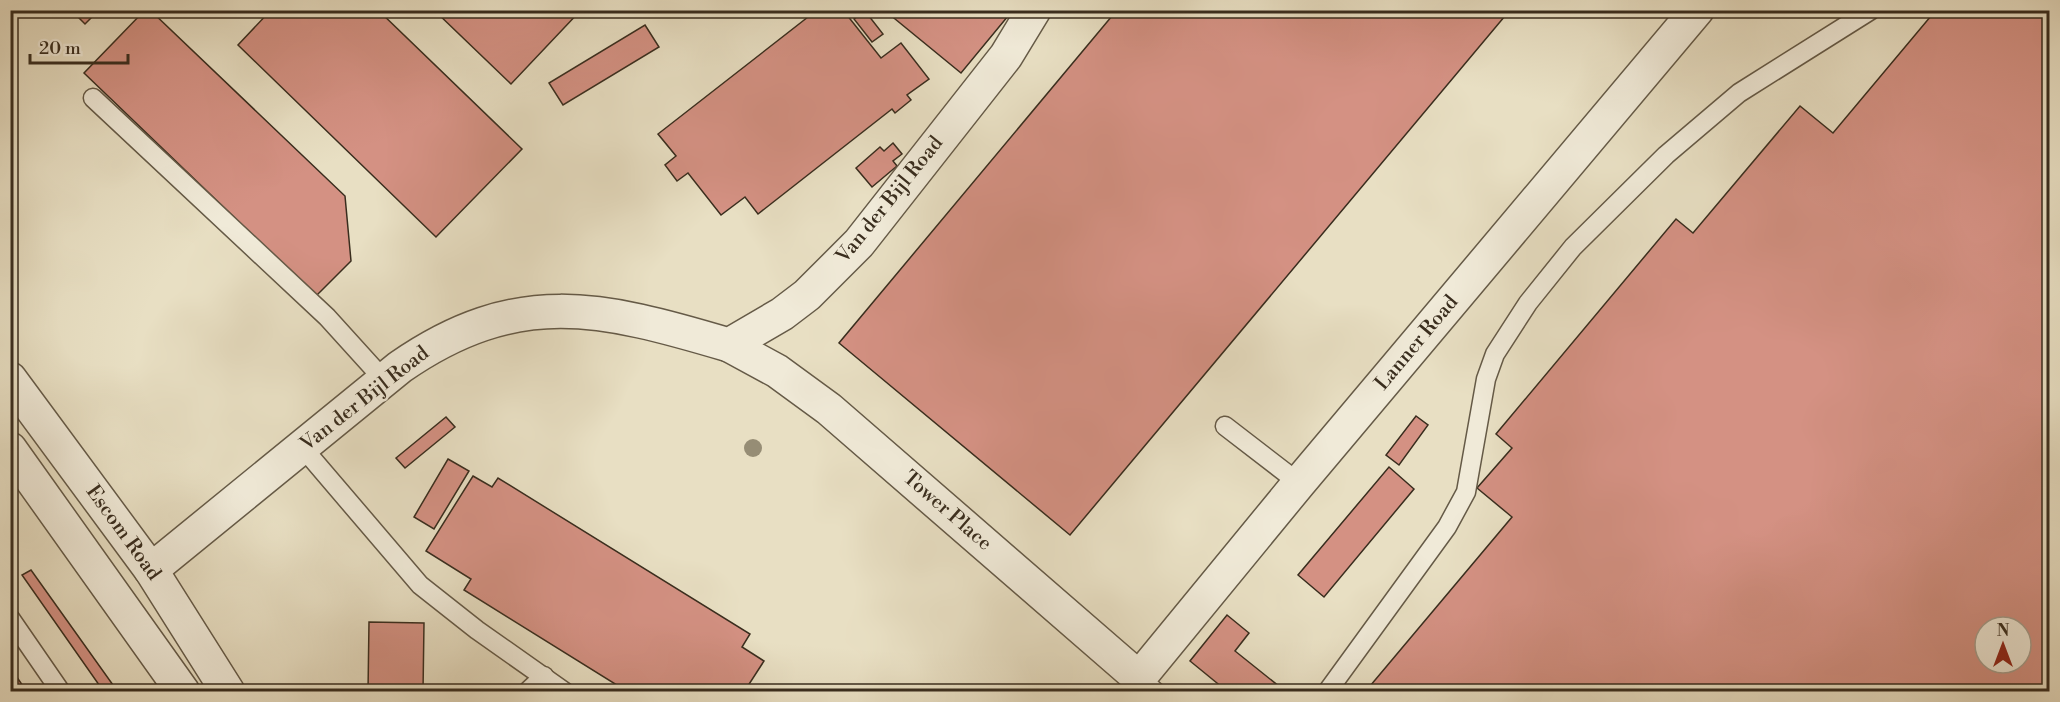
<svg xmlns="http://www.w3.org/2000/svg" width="2060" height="702" font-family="'Libre Bodoni',serif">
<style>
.building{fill:#d49183;stroke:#392d1e;stroke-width:1.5;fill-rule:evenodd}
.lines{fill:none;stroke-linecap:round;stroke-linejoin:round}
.service-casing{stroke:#655a47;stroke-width:21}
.minor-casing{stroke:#655a47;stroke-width:36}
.tertiary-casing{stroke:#655a47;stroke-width:36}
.service{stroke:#f0ead8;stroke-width:18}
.minor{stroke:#f0ead8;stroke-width:33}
.tertiary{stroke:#f0ead8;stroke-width:33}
.tree{fill:#968d75}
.labels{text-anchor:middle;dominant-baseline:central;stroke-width:5;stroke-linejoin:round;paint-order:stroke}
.street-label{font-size:20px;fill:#392d1e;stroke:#f0ead8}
</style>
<rect width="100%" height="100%" fill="#e8dfc3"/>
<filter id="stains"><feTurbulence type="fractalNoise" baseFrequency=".00333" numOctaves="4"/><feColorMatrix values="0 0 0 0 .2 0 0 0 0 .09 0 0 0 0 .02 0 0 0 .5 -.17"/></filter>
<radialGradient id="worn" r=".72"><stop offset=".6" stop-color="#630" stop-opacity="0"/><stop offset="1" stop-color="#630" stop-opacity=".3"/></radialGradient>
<g class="building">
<path d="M71 10H99L85 24Z"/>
<path d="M145 10H150L345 196 351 261 316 296 84 73Z"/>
<path d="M271 10H378L522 149 436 237 238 45Z"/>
<path d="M434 10H581L511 84Z"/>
<path d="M817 10H843L881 58 901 43 929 79 907 95 911 100 895 113 892 109 758 214 745 197 721 215 688 173 677 181 665 165 676 156 658 134Z"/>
<path d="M890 10H1013L961 73 889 14Z"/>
<path d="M1117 10H1510L1070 535 839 343Z"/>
<path d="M1936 10H2050V678L2038 692H1365L1512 517 1477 488 1512 448 1496 434 1676 219 1693 233 1800 106 1833 133ZM1985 627H2021V663H1985Z"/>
<path d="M865 11 883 34 872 42 854 19Z"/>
<path d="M645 25 659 47 563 105 549 83Z"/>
<path d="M893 143 902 154 893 161 897 166 872 187 856 168 880 147 884 151Z"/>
<path d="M1416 416 1428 425 1399 465 1386 455Z"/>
<path d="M446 417 455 427 405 468 396 458Z"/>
<path d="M448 459 469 471 434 529 414 517Z"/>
<path d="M1389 467 1414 489 1324 597 1298 575Z"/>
<path d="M473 476 492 487 498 478 750 634 742 647 764 661 744 692H628L464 590 471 579 426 551Z"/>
<path d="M31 570 118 692H104L22 575Z"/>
<path d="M1227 615 1249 633 1235 651 1280 687 1277 692H1228L1190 661Z"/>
<path d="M369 622 424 623 423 692H368Z"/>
<path d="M10 667 27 692H14L10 687Z"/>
</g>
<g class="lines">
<g class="service-casing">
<g id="service">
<path d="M93 98 327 317 385 381"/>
<path d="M1225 426 1299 483"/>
<path d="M303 448 420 585 477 630 565 692"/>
<path d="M10 618 61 692"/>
<path d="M1139 678 1156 692"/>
<path d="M527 692 544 676"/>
<path d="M1327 692 1447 527 1466 492 1486 379 1495 354 1528 303 1573 247 1666 155 1739 93 1871 10"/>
</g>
</g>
<g class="minor-casing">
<g id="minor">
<path d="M729 345 777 371 829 409 1139 678 1299 483 1697 10"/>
<path d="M151 570 400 367C517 286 601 307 729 345L782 314 807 295 859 243 1006 56 1034 10"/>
</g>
</g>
<g class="tertiary-casing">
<g id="tertiary">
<path d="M10 379 151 570 228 692"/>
<path d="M10 449 183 692"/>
</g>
</g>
<use href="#service" class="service"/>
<use href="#minor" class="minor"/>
<use href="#tertiary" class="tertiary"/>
</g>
<circle class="tree" cx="753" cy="448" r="9"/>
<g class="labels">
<g class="street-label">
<text transform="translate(890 200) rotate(-51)">Van der Bijl Road</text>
<text transform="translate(1417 343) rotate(-50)">Lanner Road</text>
<text transform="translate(365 399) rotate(-38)">Van der Bijl Road</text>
<text transform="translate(947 511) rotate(41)">Tower Place</text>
<text transform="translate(123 533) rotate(54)">Escom Road</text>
</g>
</g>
<rect width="2060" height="702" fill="none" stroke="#e8dfc3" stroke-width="36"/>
<rect x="12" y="12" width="2036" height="678" fill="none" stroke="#392d1e" stroke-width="3"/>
<rect x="18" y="18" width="2024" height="666" fill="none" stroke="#392d1e" stroke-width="1.5"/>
<g transform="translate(2003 645)"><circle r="28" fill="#f0ead8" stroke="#a79e8e" stroke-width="1.5"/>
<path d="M0-4.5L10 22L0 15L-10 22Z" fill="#8f2418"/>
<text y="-9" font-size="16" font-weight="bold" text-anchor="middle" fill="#392d1e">N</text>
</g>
<path d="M30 54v9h98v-9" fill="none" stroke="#392d1e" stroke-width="3"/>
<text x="39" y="54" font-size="18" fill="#392d1e" stroke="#f0ead8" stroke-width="4.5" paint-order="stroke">20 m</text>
<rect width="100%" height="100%" filter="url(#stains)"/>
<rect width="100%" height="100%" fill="url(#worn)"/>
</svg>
